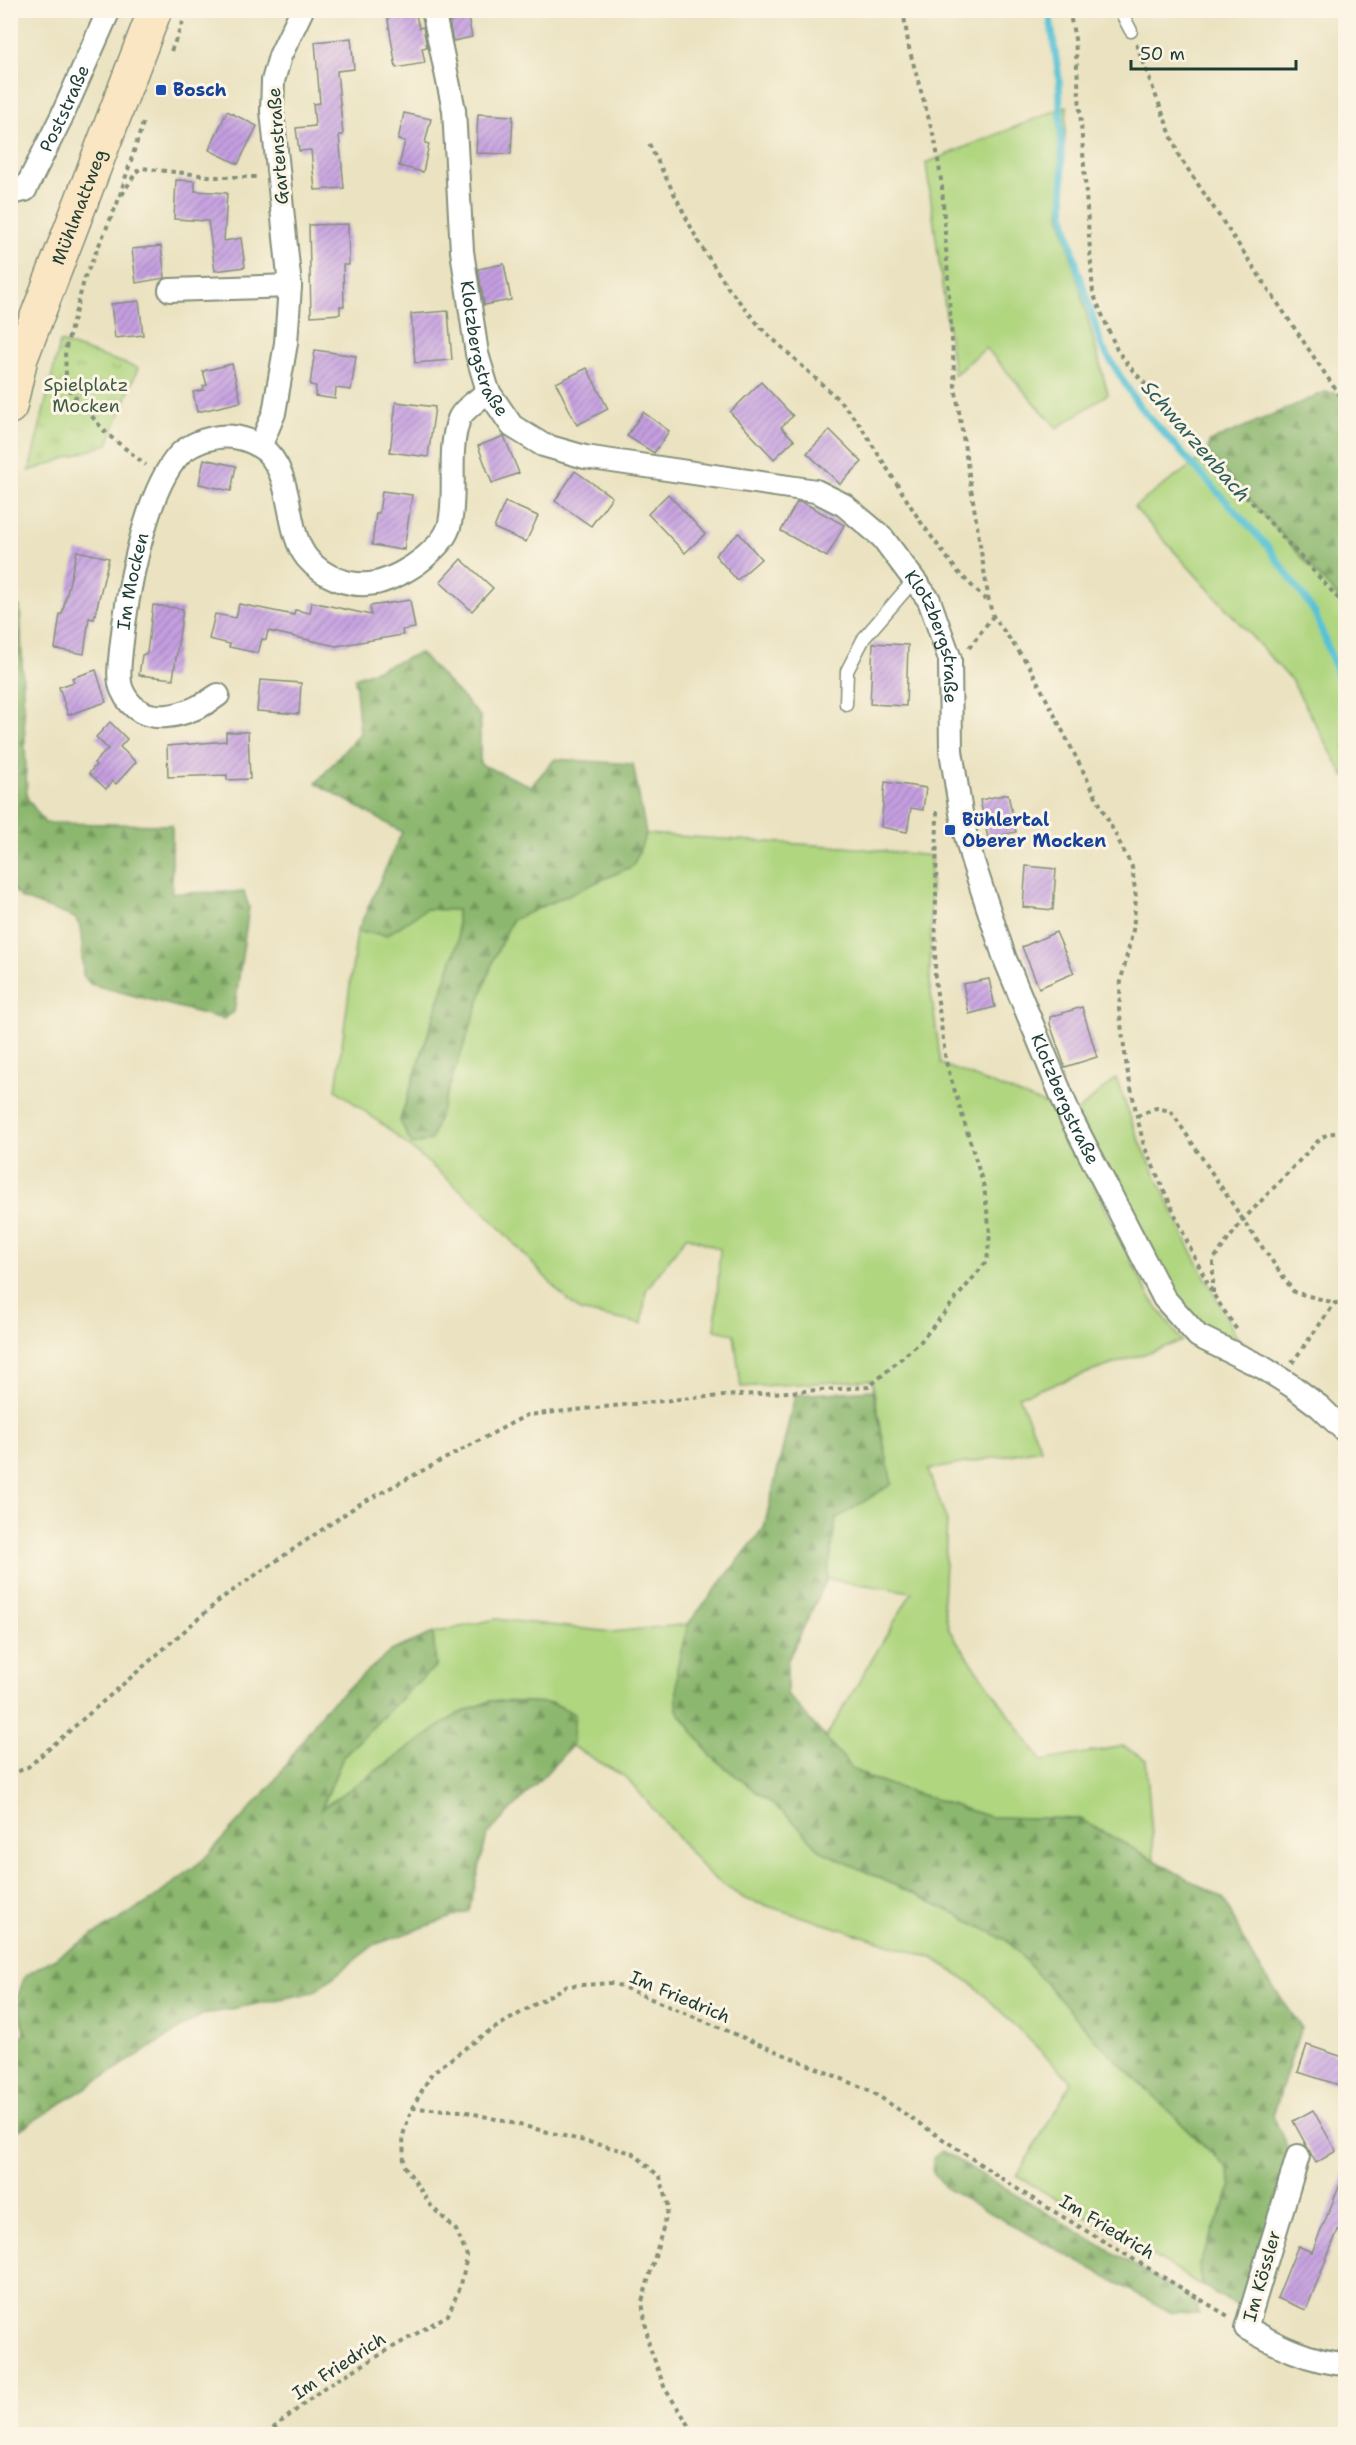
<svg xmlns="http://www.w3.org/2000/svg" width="1356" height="2445" font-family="'Shantell Sans',sans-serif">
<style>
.grass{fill:#b0d680;stroke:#688a5a;stroke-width:1.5}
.forest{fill:url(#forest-firs);stroke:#567a51;stroke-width:1.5}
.park{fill:url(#park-tufts);stroke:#688a5a;stroke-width:1.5}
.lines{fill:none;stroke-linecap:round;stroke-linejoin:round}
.stream{stroke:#58c2d4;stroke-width:7}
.building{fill:url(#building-hatch)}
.service-casing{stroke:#84907a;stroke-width:15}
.minor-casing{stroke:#84907a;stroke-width:26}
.secondary-casing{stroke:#84907a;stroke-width:36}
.path{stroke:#84907a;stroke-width:4;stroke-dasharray:4.5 4.5;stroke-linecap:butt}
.service{stroke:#fff;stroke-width:12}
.minor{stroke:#fff;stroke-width:22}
.secondary{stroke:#fbe6c3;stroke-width:33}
.transit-dot{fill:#1a4fb4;stroke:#fcf5e5;stroke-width:2}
.labels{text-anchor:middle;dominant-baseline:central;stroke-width:6;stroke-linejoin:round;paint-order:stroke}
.transit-label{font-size:18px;font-weight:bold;fill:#164399;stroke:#fcf5e5;text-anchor:start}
.street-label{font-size:18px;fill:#1f3d34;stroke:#fcf5e5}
.park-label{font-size:18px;fill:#3c5c43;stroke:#fcf5e5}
.water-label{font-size:20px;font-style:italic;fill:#2d5e5c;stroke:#fcf5e5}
</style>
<defs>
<pattern id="forest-firs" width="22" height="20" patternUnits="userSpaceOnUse" patternTransform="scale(1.5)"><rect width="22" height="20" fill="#8cb76e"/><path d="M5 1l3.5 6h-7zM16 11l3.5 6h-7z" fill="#72965b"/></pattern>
<pattern id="park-tufts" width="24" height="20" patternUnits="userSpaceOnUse" patternTransform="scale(1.5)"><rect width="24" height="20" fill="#b0d680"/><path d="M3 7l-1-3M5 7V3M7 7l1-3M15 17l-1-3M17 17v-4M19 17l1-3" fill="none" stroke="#8faf6a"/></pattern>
<pattern id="building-hatch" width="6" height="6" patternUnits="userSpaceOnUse" patternTransform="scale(1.5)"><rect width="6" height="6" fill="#c59fe1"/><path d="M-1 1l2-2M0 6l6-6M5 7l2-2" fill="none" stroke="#9f83b7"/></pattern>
</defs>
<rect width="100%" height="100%" fill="#fcf5e5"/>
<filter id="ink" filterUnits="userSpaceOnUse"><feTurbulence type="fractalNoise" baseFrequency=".0167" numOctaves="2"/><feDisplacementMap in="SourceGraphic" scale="12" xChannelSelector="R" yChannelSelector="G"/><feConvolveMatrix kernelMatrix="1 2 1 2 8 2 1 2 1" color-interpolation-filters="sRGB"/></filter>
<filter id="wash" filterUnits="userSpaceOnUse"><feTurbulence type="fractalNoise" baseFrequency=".008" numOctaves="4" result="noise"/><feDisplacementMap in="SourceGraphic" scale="24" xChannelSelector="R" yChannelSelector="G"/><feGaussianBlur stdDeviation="1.35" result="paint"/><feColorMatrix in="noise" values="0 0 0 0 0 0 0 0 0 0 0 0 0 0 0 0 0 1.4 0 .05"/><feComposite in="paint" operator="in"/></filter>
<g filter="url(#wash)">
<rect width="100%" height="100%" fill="#eae2c0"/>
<g class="grass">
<path d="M1067 106 1060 215 1108 394 1057 428 986 348 954 375 926 163Z"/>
<path d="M1208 453 1345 605V778L1292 681 1134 507Z"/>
<path d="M646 834 845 847 931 856 930 986 941 1064 1057 1109 1149 1296 1182 1341 1019 1396 1041 1449 928 1470 947 1521 943 1602 949 1630 1042 1761 1123 1746 1146 1760 1154 1860 1080 1819 990 1817 872 1779 854 1770 825 1739 912 1592 827 1579 836 1519 891 1483 872 1380 741 1387 734 1334 715 1330 720 1249 687 1236 646 1290 642 1324 580 1311 560 1293 479 1206 386 1127 336 1090 357 932 387 935 426 909 457 910 458 941 400 1120 495 956 512 920 633 866Z"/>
<path d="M1116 1078 1136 1133 1188 1244 1243 1349 1196 1322 1174 1294 1077 1112Z"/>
<path d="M496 1619 612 1632 688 1624 677 1668V1710L712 1757 790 1818 821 1851 931 1902 1008 1941 1097 2041 1228 2169 1232 2186 1199 2264 1203 2286 1017 2176 1072 2082 974 1985 933 1958 745 1899 710 1876 627 1778 572 1746 574 1714 553 1703 490 1701 456 1715 321 1811 343 1757 411 1688 436 1666 433 1633Z"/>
</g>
<g class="forest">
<path d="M1325 392 1340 394 1345 399V605L1208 453 1209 442Z"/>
<path d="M10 602 20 606 27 798 45 823 172 825V893L244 892 249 907 234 1012 223 1019 90 984 83 975 81 928 75 918 21 898 11 887Z"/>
<path d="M420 653 480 716V764L531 786 555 759 633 764 646 834 633 866 512 920 495 956 431 1140 412 1145 400 1121 458 942 457 910 426 909 387 935 357 932 402 832 316 783 360 733 355 678Z"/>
<path d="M873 1390 892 1484 836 1519 827 1579 787 1662V1694L854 1770 872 1779 990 1817 1080 1819 1224 1899 1251 1955 1301 2027 1273 2116 1290 2153 1242 2309 1203 2286 1199 2264 1232 2186 1228 2169 1097 2041 1008 1941 931 1902 821 1851 790 1818 712 1757 677 1710V1668L688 1624 764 1528 795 1395Z"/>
<path d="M433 1633 436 1666 411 1688 343 1757 321 1809 456 1715 490 1701 553 1703 575 1714 572 1746 487 1835 469 1911 374 1945 314 1992 202 2015 11 2135V2055L24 2033 17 1998 25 1976 152 1900 204 1859 271 1786 325 1708 391 1651Z"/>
<path d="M942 2151 1196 2302 1199 2314 1172 2313 947 2189 933 2173V2158Z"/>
</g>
<path class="park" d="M60 342 138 368 108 444 29 471Z"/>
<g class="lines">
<path class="stream" d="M1049 10 1059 78 1064 215 1077 267 1102 347 1139 406 1268 547 1315 613 1346 696"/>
</g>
<g id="blocks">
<g class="building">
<path d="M405 10H415L419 28 423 27 427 47 422 48 425 63 396 68 387 14Z"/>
<path d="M468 18 472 37 453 41 449 22Z"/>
<path d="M351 38 354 69 337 71 343 135H339L344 188 315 190 311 150 299 151 296 128 315 126 313 104 320 103 315 42Z"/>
<path d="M227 111 257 126 238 164 209 150Z"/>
<path d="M404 113 431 119 425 143 429 144 423 172 399 166 405 141 398 140Z"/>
<path d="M478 114 513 116 511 154 476 153Z"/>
<path d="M176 180 195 181V191L227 193 224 241 241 238 245 267 215 271 208 221 174 219Z"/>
<path d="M348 224 349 265H343L344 306H340V314L311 316 309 225Z"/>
<path d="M161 246 165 278 136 283 132 249Z"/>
<path d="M504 264 511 300 484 305 478 269Z"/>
<path d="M139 301 143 335 115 338 111 304Z"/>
<path d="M448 311 452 360 415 363 411 314Z"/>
<path d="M315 350 356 356 351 390 336 388 335 399 315 396 316 386 310 385Z"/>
<path d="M232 364 241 402 197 412 193 392 204 390 203 386 207 385 203 371Z"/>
<path d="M587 368 608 409 577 425 556 383Z"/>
<path d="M761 382 793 416 781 427 794 440 774 459 730 412Z"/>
<path d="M396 402 435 407 428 457 390 452Z"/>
<path d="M643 412 669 431 654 453 627 436Z"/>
<path d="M830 430 862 462 840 484 807 453Z"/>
<path d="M504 436 519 473 492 483 478 446Z"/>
<path d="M204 459 236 466 231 491 199 484Z"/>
<path d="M575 471 612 497 591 526 555 501Z"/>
<path d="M382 491 412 495 404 550 402 548V550L372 545 376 513H379Z"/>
<path d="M668 494 705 534 685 553 648 514Z"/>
<path d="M505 502 538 516 526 542 494 528Z"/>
<path d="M797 502 804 503 844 525 827 557 781 531Z"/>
<path d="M739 533 761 559 737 580 715 555Z"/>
<path d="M77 551 109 558 94 619 89 618 84 654 55 649 60 614H62Z"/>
<path d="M461 559 493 588 472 611 440 582Z"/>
<path d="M410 600 415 628 402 630 403 635 336 646 268 631 266 640 262 639 258 653 229 647 230 644 209 639 215 614 236 618 239 604 294 615 295 610 310 613 312 602 371 615 370 606Z"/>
<path d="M153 605 183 609 173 679 139 675 142 655 147 653Z"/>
<path d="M873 643 908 645 906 706 870 704Z"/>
<path d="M96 670 106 702 68 715 59 687 74 682 72 678Z"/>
<path d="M260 680 301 683 299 714 257 711Z"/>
<path d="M110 722 127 739 120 747 136 762 116 784 113 781 106 789 89 773 96 765 94 763 108 749 96 737Z"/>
<path d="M226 732H248L250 779 227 780V775L168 777 167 746 226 741Z"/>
<path d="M885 782 926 788 923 810 911 808 907 832 881 827Z"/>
<path d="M1008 794 1016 832 988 838 980 800Z"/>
<path d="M1026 866 1056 869 1053 910 1023 907Z"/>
<path d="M1056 932 1074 973 1039 988 1022 947Z"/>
<path d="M989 979 995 1007 969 1014 963 984Z"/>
<path d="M1082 1007 1097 1057 1065 1067 1050 1024V1017Z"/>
<path d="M1307 2045 1346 2058 1339 2085 1298 2072Z"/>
<path d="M1313 2110 1336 2151 1316 2163 1293 2121Z"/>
<path d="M1346 2170V2233L1338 2230 1306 2310 1277 2298 1298 2246 1312 2252Z"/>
</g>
</g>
</g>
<g filter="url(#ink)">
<use href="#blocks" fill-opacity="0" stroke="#84907a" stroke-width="1.5"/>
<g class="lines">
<g class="service-casing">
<g id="service">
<path d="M1120 10 1131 31"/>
<path d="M846 704 847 671 864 638 915 579"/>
</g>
</g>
<g class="minor-casing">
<g id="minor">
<path id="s1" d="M433 10 454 110 462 251 477 354 488 391 512 426 543 445 585 457 816 491 844 505 882 537 929 600 950 659 951 751 963 825 972 859 1005 959 1071 1118 1164 1298 1198 1336 1262 1367 1292 1386 1320 1407 1346 1432"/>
<path id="s2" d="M10 193 25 190 62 116 109 10"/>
<path d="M170 290 290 286"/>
<path d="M260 447 274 413 286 343 290 286 272 111 273 81 280 56 302 10"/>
<path id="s3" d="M218 695C190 716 140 732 122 690 117 678 120 663 121 650 126 599 144 495 178 456 186 447 201 440 213 438 229 434 247 438 261 447 296 473 283 528 307 558 323 577 350 588 376 583 392 579 411 569 424 558 434 549 447 538 450 523 457 489 447 452 459 419 463 409 480 399 488 391"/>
<path d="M1298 2156 1246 2328C1277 2345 1310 2362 1346 2364"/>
</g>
</g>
<g class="secondary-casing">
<g id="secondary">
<path id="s4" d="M10 407 21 358 155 10"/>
</g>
</g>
<g class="path">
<path d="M903 10 909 48 936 145 942 187 955 386 989 602 993 616 1030 667 1132 867 1136 898 1133 930 1121 980 1119 1009 1127 1069 1137 1116 1144 1146 1191 1250 1213 1294 1237 1330"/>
<path d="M1069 10 1075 39 1093 293 1117 350 1129 366 1346 607"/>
<path d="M1136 44 1179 156 1346 405"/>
<path d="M171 51 188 10"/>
<path d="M143 123 117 204 85 277 65 351 66 375 71 392 107 434 146 465"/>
<path d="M649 144 699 243 729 289 761 328 839 400 860 425 920 521 942 551 958 572 988 602"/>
<path d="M122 195 136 172 141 168 217 177H258"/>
<path d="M969 648 993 616"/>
<path d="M1137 1116 1156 1108 1171 1111 1243 1220 1294 1292 1335 1303"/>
<path d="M1213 1293V1260L1243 1220 1318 1141 1327 1134 1346 1131"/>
<path d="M1292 1363 1335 1303H1341L1346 1307"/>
<path d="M10 1775 28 1767 222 1598 358 1505 527 1415 691 1398 869 1387 921 1341 987 1261 990 1233 984 1187 946 1062 935 979 937 810"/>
<path d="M412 2108 463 2111 633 2153 660 2177 669 2207 642 2302 649 2345 665 2389 695 2434"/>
<path d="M266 2434 325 2387 448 2315 461 2285 467 2256 456 2230 432 2207 404 2165 403 2135 412 2108 432 2073 483 2035 566 1986 613 1983 871 2091 1025 2194 1228 2316"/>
</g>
<use href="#service" class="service"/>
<use href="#minor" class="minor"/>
<use href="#secondary" class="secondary"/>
</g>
</g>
<g class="transit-dot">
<rect x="155" y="84" width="12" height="12" rx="3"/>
<rect x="944" y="824" width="12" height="12" rx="3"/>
</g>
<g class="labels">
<g class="transit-label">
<text x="173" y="90">Bosch</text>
<text x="962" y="820">Bühlertal<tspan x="962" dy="21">Oberer Mocken</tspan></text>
</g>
<g class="street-label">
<text stroke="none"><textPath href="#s2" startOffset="106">Poststraße</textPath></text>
<text transform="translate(278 146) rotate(-94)">Gartenstraße</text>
<text stroke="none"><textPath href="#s4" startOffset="212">Mühlmattweg</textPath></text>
<text stroke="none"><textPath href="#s1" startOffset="344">Klotzbergstraße</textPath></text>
<text stroke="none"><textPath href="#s3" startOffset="222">Im Mocken</textPath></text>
<text stroke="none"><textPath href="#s1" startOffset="938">Klotzbergstraße</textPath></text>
<text stroke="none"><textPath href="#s1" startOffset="1424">Klotzbergstraße</textPath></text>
<text transform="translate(680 1997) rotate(23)">Im Friedrich</text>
<text transform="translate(1107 2227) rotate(31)">Im Friedrich</text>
<text transform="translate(1262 2276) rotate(-74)">Im Kössler</text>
<text transform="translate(339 2366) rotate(-33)">Im Friedrich</text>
</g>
<g class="park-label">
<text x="86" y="385">Spielplatz<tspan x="86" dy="21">Mocken</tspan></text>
</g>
<g class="water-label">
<text transform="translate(1196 441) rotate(49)">Schwarzenbach</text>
</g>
</g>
<rect width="1356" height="2445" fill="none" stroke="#fcf5e5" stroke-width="36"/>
<path d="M1131 60v9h165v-9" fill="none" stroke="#1f3d34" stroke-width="3"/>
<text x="1140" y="60" font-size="18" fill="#1f3d34" stroke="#fcf5e5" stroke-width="4.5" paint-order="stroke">50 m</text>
</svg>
